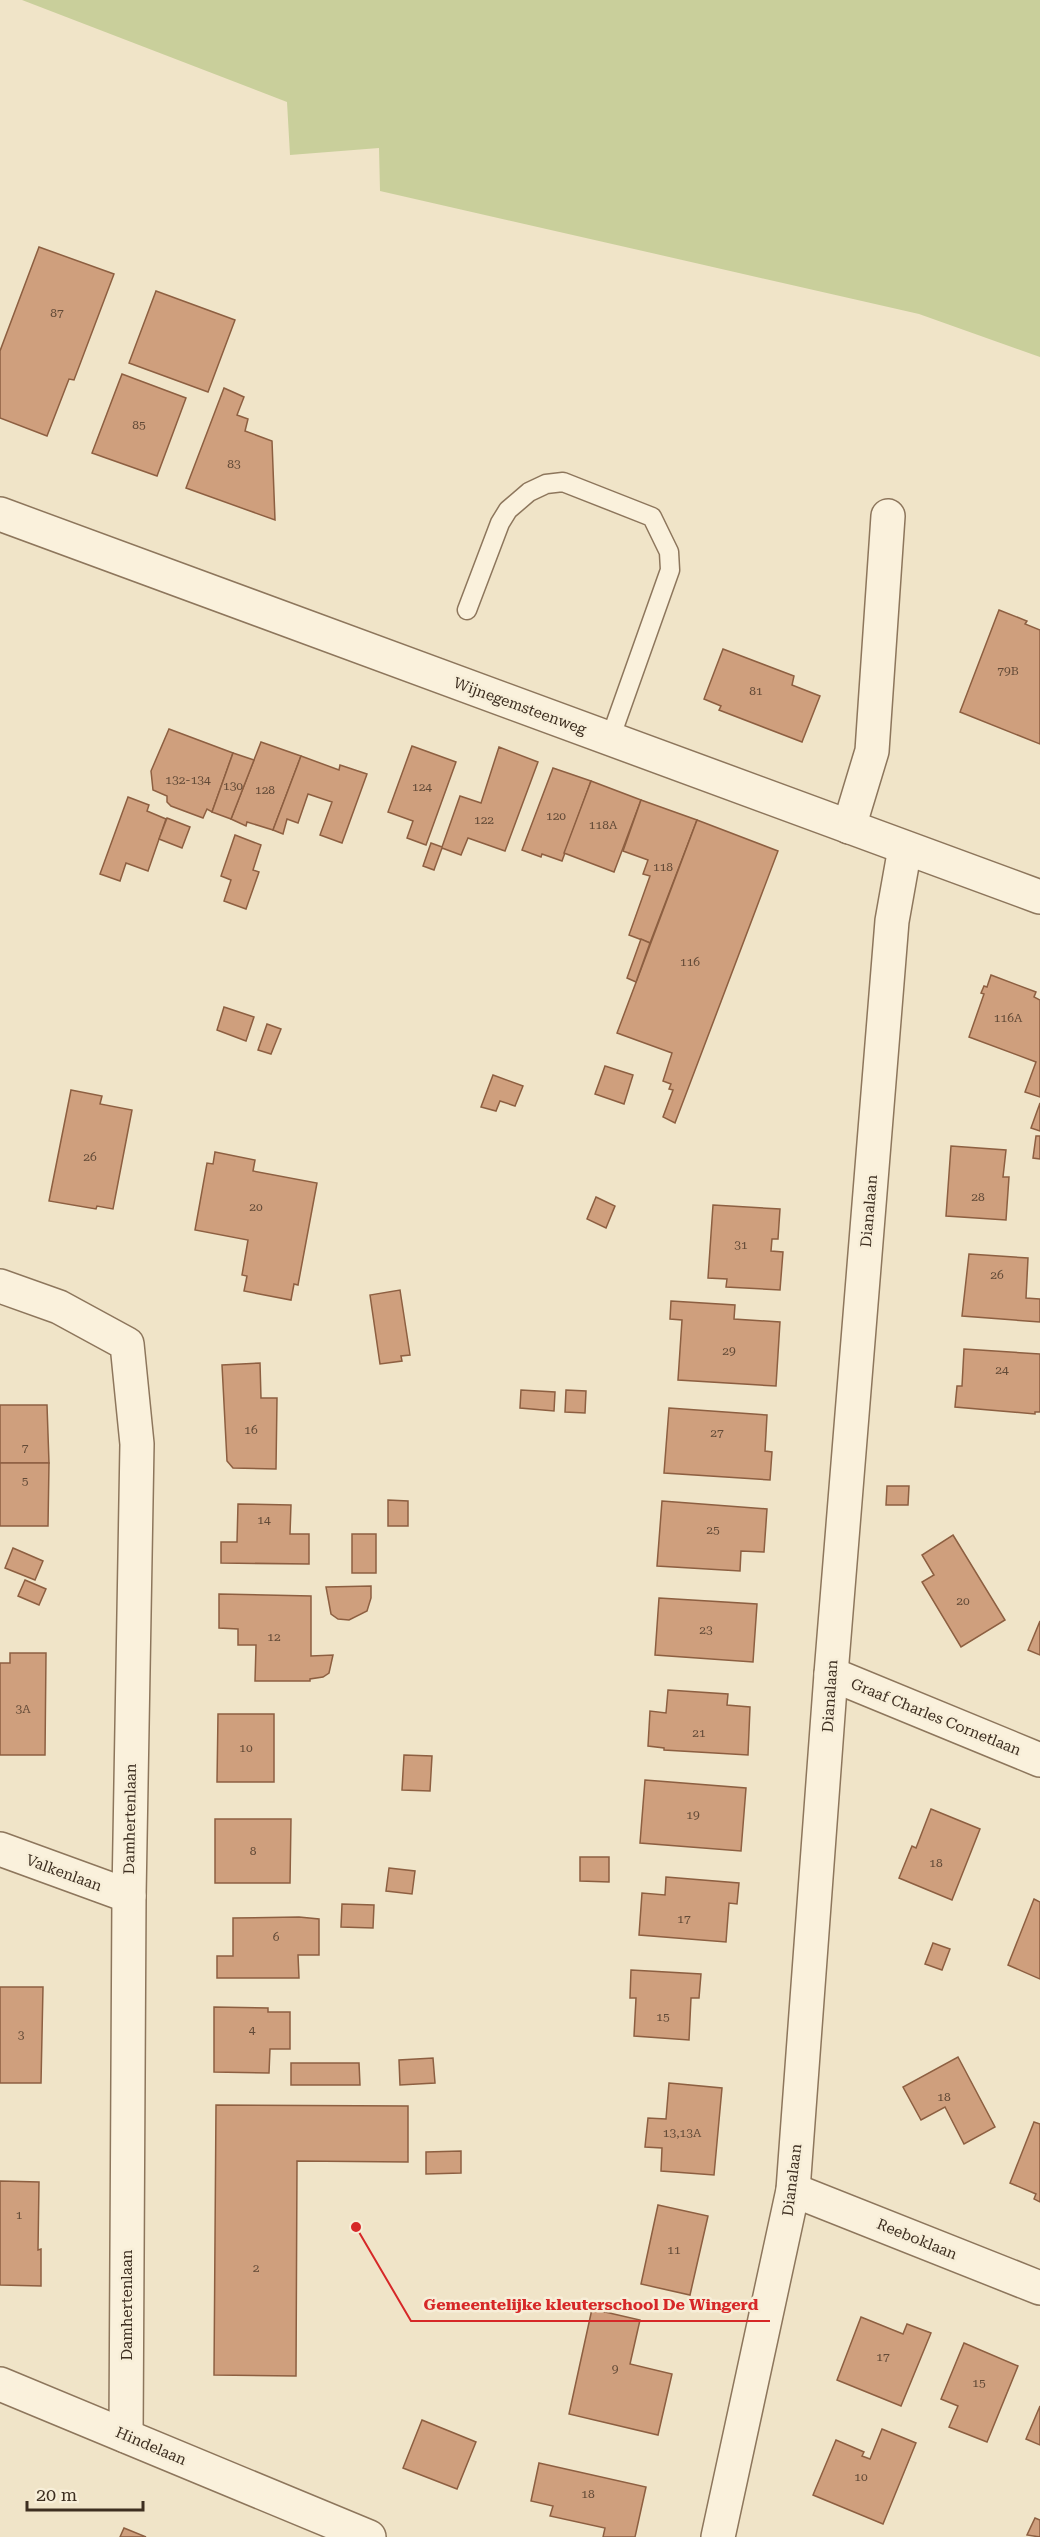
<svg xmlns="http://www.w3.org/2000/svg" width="1040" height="2537" font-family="'Roboto Serif',serif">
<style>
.green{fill:#c9cf9b}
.building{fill:#cf9f7d;stroke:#8d5f41;stroke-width:1.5}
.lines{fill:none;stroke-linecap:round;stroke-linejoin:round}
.service-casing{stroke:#8d765c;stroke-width:21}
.minor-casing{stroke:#8d765c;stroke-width:36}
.tertiary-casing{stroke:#8d765c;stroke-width:36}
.service{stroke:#faf1dc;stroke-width:18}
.minor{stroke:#faf1dc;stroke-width:33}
.tertiary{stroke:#faf1dc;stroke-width:33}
.labels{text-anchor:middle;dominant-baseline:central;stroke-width:5;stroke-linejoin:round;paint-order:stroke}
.number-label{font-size:12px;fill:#624a37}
.street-label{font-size:15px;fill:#3d2e20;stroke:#f7eed8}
.leader{fill:none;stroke:#d62828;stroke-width:2}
.callout-dot{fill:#d62828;stroke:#f7eed8;stroke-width:2}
.callout-label{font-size:16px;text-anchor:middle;font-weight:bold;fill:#d62828;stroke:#f7eed8;stroke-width:5;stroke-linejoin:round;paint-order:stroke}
</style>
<rect width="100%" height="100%" fill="#f0e4c8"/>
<path class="green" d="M22 0H1040V357L919 314 380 191 379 148 290 155 287 102Z"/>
<g class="building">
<path d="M39 247 114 274 74 380 69 379 47 436 0 418V351Z"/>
<path d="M156 291 235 320 208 392 129 363Z"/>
<path d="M122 374 186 398 157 476 92 453Z"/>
<path d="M224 388 244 397 237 415 248 419 245 431 272 441 275 520 186 488Z"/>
<path d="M999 610 1027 621 1025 624 1040 630V744L960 712Z"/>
<path d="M723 649 794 676 792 685 820 696 802 742 719 710 721 706 704 699Z"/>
<path d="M169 729 233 753 212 812 207 809 203 818 171 806 167 802V796L153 790 151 771Z"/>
<path d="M261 742 301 756 273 830 247 822 246 826 231 819Z"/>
<path d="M412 746 456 762 426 845 407 838 413 821 388 812Z"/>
<path d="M499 747 538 762 505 851 468 838 461 855 442 848 434 870 423 866 431 843 442 847 460 796 481 803Z"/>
<path d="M233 753 254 760 231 819 212 812Z"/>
<path d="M301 756 339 770 340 765 367 774 342 843 320 835 332 802 308 794 298 823 287 819 283 834 273 830Z"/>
<path d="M553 768 591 781 562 861 542 854 541 857 522 850Z"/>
<path d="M591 781 641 800 614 872 564 853Z"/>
<path d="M128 797 149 805 147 811 166 819 148 871 126 863 120 881 100 874Z"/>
<path d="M641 800 697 820 650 943 629 935 650 876 643 874 648 860 623 851Z"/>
<path d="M167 818 190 827 182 848 159 839Z"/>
<path d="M697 820 778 851 675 1123 663 1117 673 1090 669 1089 671 1084 663 1081 672 1053 617 1033Z"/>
<path d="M235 835 261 845 253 870 259 872 246 909 224 901 231 880 221 876Z"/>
<path d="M641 939 650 943 636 982 627 978Z"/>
<path d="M991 975 1036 992 1034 997 1040 1000V1097L1025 1092 1036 1062 969 1037 984 994 981 993 984 986 987 987Z"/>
<path d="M224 1007 254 1017 246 1041 217 1030Z"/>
<path d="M267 1024 281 1029 271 1054 258 1050Z"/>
<path d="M605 1066 633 1075 624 1104 595 1094Z"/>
<path d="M493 1075 523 1086 515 1106 500 1101 496 1111 481 1107Z"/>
<path d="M71 1090 102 1096 100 1104 132 1110 113 1209 97 1206 96 1209 49 1201Z"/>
<path d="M1040 1103V1131L1031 1128Z"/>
<path d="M1036 1136H1040V1159L1033 1158Z"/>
<path d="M951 1146 1006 1150 1003 1177H1009L1006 1220 946 1216Z"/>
<path d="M215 1152 255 1160 253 1171 317 1183 298 1285 294 1284 291 1300 244 1291 247 1276 242 1275 248 1240 195 1230 207 1163 213 1164Z"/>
<path d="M596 1197 615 1206 606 1228 587 1219Z"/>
<path d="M713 1205 780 1209 778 1239H772L771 1251 783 1252 780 1290 726 1287 727 1279 708 1278Z"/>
<path d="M969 1254 1028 1258 1026 1298 1040 1299V1322L962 1316Z"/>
<path d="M400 1290 410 1355 401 1356 402 1361 380 1364 370 1295Z"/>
<path d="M671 1301 735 1305 734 1319 780 1322 776 1386 678 1380 682 1320 670 1319Z"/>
<path d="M964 1349 1040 1354V1412H1035V1414L955 1407 957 1386H962Z"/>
<path d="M260 1363 261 1398H277L276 1469 233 1468 227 1461 222 1365Z"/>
<path d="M521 1390 555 1392 554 1411 520 1408Z"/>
<path d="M566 1390 586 1391 585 1413 565 1412Z"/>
<path d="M0 1405H47L49 1463H0Z"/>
<path d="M669 1408 767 1415 765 1451 772 1452 770 1480 664 1473Z"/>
<path d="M0 1463H49L48 1526H0Z"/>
<path d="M887 1486H909L908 1505H886Z"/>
<path d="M388 1500 408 1501V1526H388Z"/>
<path d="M662 1501 767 1509 764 1552 741 1551 740 1571 657 1566Z"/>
<path d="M238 1504 291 1505 290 1534H309V1564L221 1563V1542H237Z"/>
<rect x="352" y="1534" width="24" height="39"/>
<path d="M953 1535 1005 1620 961 1647 922 1582 934 1575 922 1555Z"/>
<path d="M13 1548 43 1561 35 1580 5 1568Z"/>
<path d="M25 1580 46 1589 39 1605 18 1596Z"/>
<path d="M371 1586V1598L367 1611 349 1620 338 1619 331 1614 326 1587Z"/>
<path d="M219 1594 311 1596V1656L333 1655 329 1673 323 1677 310 1679V1681H255L256 1645H238V1629L219 1628Z"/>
<path d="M659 1598 757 1604 753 1662 655 1655Z"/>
<path d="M1040 1621V1655L1028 1650Z"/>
<path d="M10 1653H46L45 1755H0V1663H10Z"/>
<path d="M668 1690 728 1694 727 1705 750 1707 748 1755 664 1750V1748L648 1746 650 1711 666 1713Z"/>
<path d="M218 1714H274V1782H217Z"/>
<path d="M404 1755 432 1756 430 1791 402 1790Z"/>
<path d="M645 1780 746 1788 741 1851 640 1843Z"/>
<path d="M931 1809 980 1829 952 1900 899 1878 912 1846 916 1848Z"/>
<path d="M215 1819H291L290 1883H215Z"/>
<path d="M580 1857H609V1882L580 1881Z"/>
<path d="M389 1868 415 1871 412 1894 386 1891Z"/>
<path d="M666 1877 739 1883 737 1904 729 1903 726 1942 639 1935 642 1893 665 1895Z"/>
<path d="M1034 1899 1040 1902V1979L1008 1965Z"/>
<path d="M342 1904 374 1905 373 1928 341 1927Z"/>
<path d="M299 1917 319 1919V1955H298L299 1978H217V1956H233V1918Z"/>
<path d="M933 1943 950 1949 942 1970 925 1964Z"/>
<path d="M631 1970 701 1974 699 1998H691L689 2040 634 2036 636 1998H630Z"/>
<path d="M0 1987H43L41 2083H0Z"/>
<path d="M214 2007 268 2008V2012H290V2049H270L269 2073 214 2072Z"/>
<path d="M958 2057 995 2127 964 2144 945 2107 921 2120 903 2087Z"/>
<path d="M433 2058 435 2083 400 2085 399 2060Z"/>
<path d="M291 2063H359L360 2085H291Z"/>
<path d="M669 2083 722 2088 714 2175 661 2171 662 2148 645 2147 648 2118 666 2119Z"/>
<path d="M216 2105 408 2106V2162L297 2161 296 2376 214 2375Z"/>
<path d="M1034 2122 1040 2124V2202L1034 2199 1036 2194 1010 2183Z"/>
<path d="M461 2151V2173L426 2174V2152Z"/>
<path d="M0 2181 39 2182 38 2250 41 2249V2286L0 2285Z"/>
<path d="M658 2205 708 2216 690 2295 641 2284Z"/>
<path d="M592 2309 640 2320 630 2364 672 2374 658 2435 569 2414Z"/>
<path d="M861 2317 903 2334 907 2324 931 2333 901 2406 837 2380Z"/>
<path d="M964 2343 1018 2366 987 2442 949 2427 958 2406 941 2399Z"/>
<path d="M1040 2406V2445L1026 2439Z"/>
<path d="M422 2420 476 2442 457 2489 403 2468Z"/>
<path d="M882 2429 916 2443 883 2524 813 2495 836 2440 864 2452 862 2456 870 2459Z"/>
<path d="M539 2463 646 2487 635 2537H603L605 2528 550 2516 553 2506 531 2501Z"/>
<path d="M1035 2518 1040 2520V2537L1027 2535Z"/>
<path d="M124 2528 146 2537H120Z"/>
</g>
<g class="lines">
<g class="service-casing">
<path id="service" d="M467 610 500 523 508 510 529 492 546 484 563 482 652 517 669 552 670 570 610 739"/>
</g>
<g class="minor-casing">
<g id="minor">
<path d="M849 827 872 751 888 516"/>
<path d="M0 1286 59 1307 127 1344 137 1444 129 1896 126 2436"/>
<path d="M831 1674 1040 1760"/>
<path d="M0 1849 129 1896"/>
<path d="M793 2190 1040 2288"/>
<path d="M0 2384 369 2537"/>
<path d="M718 2537 793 2190 831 1674 892 921 905 848"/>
</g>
</g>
<g class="tertiary-casing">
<path id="tertiary" d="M0 514 1040 897"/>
</g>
<use href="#service" class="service"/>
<use href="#minor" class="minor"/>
<use href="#tertiary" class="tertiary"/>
</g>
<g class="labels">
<g class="number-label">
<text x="57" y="313">87</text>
<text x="139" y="425">85</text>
<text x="234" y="464">83</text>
<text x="1008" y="671">79B</text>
<text x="756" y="691">81</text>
<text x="188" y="780">132-134</text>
<text x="233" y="786">130</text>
<text x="422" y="787">124</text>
<text x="265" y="790">128</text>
<text x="556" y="816">120</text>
<text x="484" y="820">122</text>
<text x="603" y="825">118A</text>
<text x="663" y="867">118</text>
<text x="690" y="962">116</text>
<text x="1008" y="1018">116A</text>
<text x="90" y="1157">26</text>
<text x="978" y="1197">28</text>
<text x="256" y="1207">20</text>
<text x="741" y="1245">31</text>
<text x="997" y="1275">26</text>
<text x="729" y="1351">29</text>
<text x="1002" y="1370">24</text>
<text x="251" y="1430">16</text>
<text x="717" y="1433">27</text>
<text x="25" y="1448">7</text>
<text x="25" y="1481">5</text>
<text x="264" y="1520">14</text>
<text x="713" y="1530">25</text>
<text x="963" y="1601">20</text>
<text x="706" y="1630">23</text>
<text x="274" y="1637">12</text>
<text x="23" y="1709">3A</text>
<text x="699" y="1733">21</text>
<text x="246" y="1748">10</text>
<text x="693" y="1815">19</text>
<text x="253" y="1851">8</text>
<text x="936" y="1863">18</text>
<text x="684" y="1919">17</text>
<text x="276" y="1937">6</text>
<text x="663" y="2017">15</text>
<text x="252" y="2030">4</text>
<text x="21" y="2035">3</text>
<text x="944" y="2097">18</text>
<text x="682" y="2133">13,13A</text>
<text x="19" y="2215">1</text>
<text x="674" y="2250">11</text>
<text x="256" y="2268">2</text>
<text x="883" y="2357">17</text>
<text x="615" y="2369">9</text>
<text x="979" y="2383">15</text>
<text x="861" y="2477">10</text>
<text x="588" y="2494">18</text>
</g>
<g class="street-label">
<text transform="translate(520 706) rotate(20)">Wijnegemsteenweg</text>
<text transform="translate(869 1211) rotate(-85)">Dianalaan</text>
<text transform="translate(830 1696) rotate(-86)">Dianalaan</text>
<text transform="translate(936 1717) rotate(22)">Graaf Charles Cornetlaan</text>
<text transform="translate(130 1819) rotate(-89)">Damhertenlaan</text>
<text transform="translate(64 1873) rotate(20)">Valkenlaan</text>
<text transform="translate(792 2180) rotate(-83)">Dianalaan</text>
<text transform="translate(917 2239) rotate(22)">Reeboklaan</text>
<text transform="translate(127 2305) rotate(-90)">Damhertenlaan</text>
<text transform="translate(151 2446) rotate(23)">Hindelaan</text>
</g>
</g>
<path class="leader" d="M356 2227L411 2321H770"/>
<circle class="callout-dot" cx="356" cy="2227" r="6"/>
<g class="callout-label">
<text x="591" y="2310">Gemeentelijke kleuterschool De Wingerd</text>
</g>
<path d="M27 2501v9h116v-9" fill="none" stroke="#3d2e20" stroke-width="3"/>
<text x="36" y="2501" font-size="18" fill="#3d2e20" stroke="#f7eed8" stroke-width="4.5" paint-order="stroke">20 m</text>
</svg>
